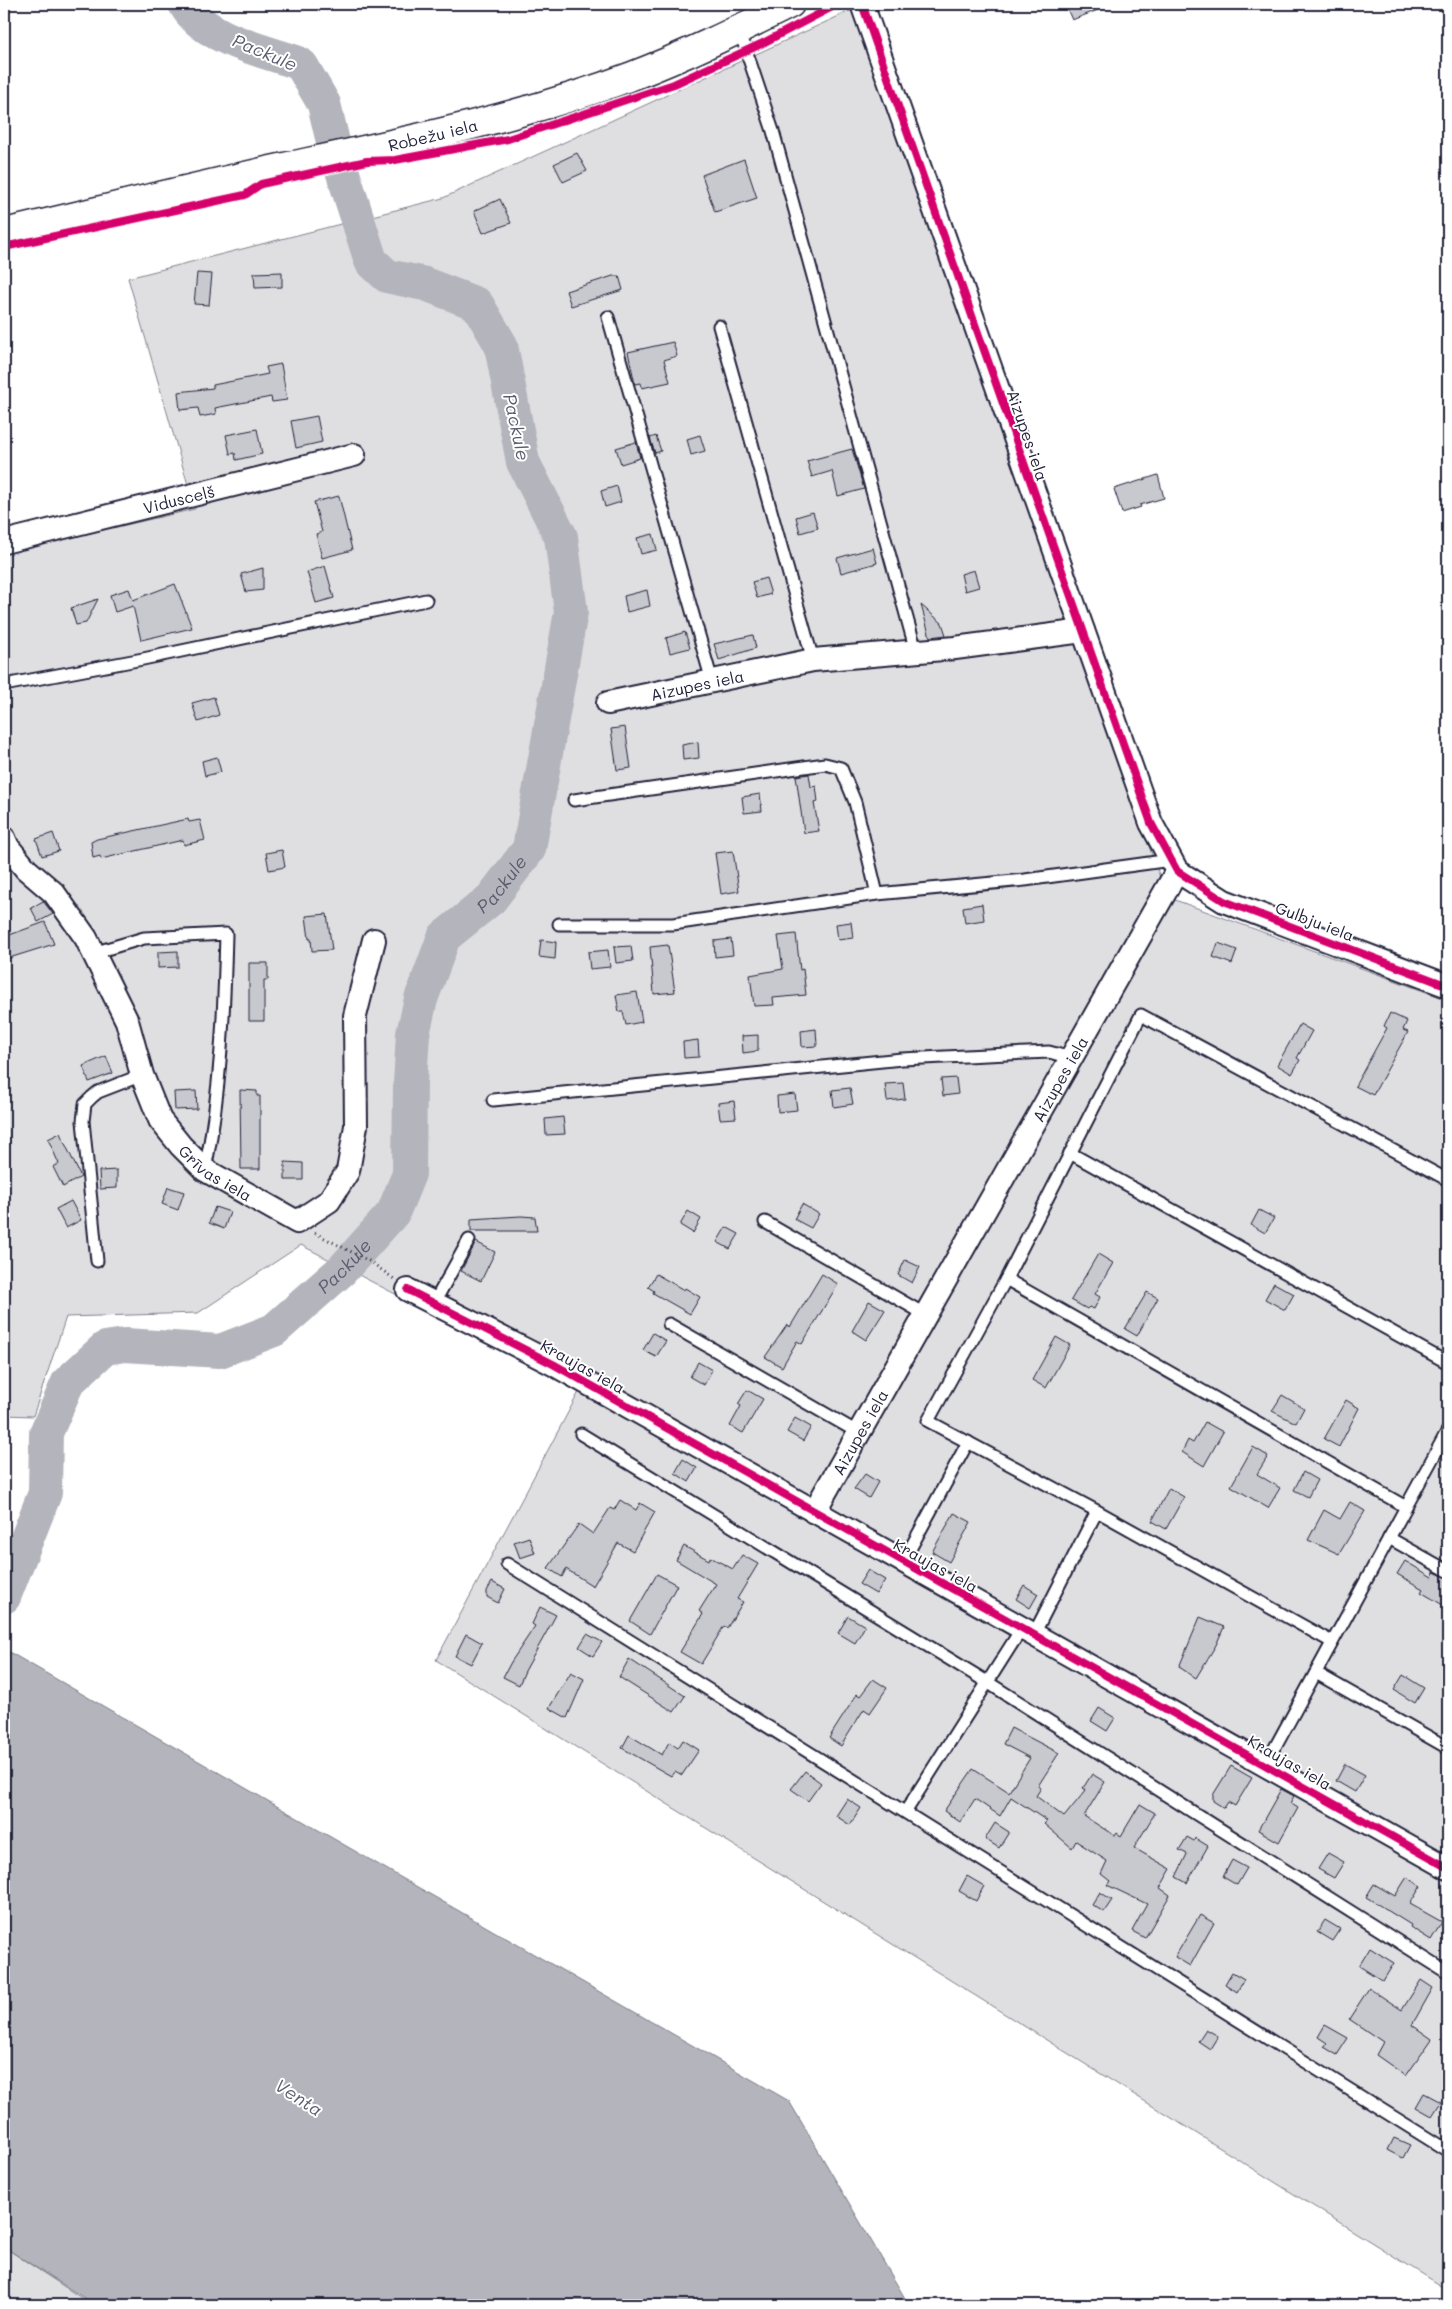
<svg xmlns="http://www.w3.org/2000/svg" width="1452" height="2309" font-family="Mali,sans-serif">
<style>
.green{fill:#dfdfe2;stroke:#80808e}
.water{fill:#b4b4bc;stroke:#7a7a88}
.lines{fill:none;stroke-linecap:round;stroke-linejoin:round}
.river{stroke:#b4b4bc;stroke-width:34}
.building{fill:#c8c8cf;stroke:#22223b}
.service-casing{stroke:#22223b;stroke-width:15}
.minor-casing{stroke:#22223b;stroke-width:26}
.primary-casing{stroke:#22223b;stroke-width:31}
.path{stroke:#22223b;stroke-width:3;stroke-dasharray:1 4;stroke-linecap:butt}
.service{stroke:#fff;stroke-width:11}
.minor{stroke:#fff;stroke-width:22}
.primary{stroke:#fff;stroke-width:28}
.cycleway-casing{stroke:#fff;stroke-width:11}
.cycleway{stroke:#d6006c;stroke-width:8}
.labels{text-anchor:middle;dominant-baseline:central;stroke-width:4;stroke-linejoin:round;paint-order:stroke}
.street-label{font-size:16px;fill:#22223b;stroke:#fff}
.water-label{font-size:18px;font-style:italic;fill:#5c5c6f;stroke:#fff}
</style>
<rect width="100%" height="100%" fill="#fff"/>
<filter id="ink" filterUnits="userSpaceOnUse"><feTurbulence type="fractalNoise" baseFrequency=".02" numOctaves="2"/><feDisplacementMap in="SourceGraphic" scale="10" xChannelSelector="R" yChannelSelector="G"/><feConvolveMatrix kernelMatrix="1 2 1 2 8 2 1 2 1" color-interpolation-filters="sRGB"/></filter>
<g filter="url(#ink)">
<g class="green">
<path d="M852 10 1167 897 1448 1000V2290L436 1660 580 1390 301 1245 198 1313 66 1317 33 1416 4 1415V553L195 509 128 278 443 198Z"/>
<path d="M4 2247 92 2305H4Z"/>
</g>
<path class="water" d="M4 1649 789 2101 909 2305H95L4 2247Z"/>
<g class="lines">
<path class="river" id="s1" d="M4 1597 45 1493 46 1433 68 1382 105 1348 125 1345 220 1351 274 1330 342 1270 393 1213 409 1174 410 1083 413 1034 421 999 444 937 491 899 529 849 571 612 561 537 523 462 501 345 477 304 425 284 387 276 371 261 333 142 324 104 302 66 296 62C261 50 203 38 185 4"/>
</g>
<g class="building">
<path d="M1065 4H1111V5L1072 20Z"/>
<path d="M577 153 587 171 563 182 554 164Z"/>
<path d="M744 159 757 198 715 212 702 175Z"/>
<path d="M500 199 511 223 483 233 474 211Z"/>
<path d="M282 272V287L255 288 254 273Z"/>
<path d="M197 273 212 274 209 305 194 304Z"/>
<path d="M613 276H619L623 290 571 306 566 291Z"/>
<path d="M673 342 677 356 664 360 670 382 642 388 641 383 635 384 628 352Z"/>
<path d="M281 364 287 400 272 402 271 397 215 408 216 414 200 417 198 408 180 410 178 392 213 388V385L268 374 266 367Z"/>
<path d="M317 416 322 442 296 448 291 421Z"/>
<path d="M257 429 262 454 236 460 235 453 230 454 226 435Z"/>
<path d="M700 435 705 451 691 455 687 439Z"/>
<path d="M656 436 661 451 655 453 650 438Z"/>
<path d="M636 442 640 458 621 464 616 448Z"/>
<path d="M852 449 864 489 838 496 832 471 812 477 807 461Z"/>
<path d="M1158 475 1164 498 1140 505 1141 507 1122 513 1114 489Z"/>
<path d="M617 486 621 502 605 507 601 491Z"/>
<path d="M339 496 352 550 322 558 316 534 322 532 314 502Z"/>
<path d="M813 512 818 528 800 533 796 517Z"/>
<path d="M653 534 657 550 641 554 637 538Z"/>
<path d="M873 548 877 563 841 573 837 558Z"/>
<path d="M325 566 334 598 316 603 307 572Z"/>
<path d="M263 568V590L246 592 241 574Z"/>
<path d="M974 570 979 587 965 591 961 574Z"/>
<path d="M766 578 771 594 757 598 752 582Z"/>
<path d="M175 584 192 628 141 640 133 606 115 612 110 595 129 589 133 600Z"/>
<path d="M647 590 650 606 627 612 624 596Z"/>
<path d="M98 599 86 623 76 625 71 608Z"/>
<path d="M921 605 942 623 946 635 930 637Z"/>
<path d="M685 632 690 648 670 653 666 638Z"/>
<path d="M753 635 756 648 719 660 714 644Z"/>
<path d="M214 697 219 715 198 722 192 703Z"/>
<path d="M625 727 631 768 617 770 611 729Z"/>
<path d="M698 742 699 758 683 760 682 745Z"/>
<path d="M217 757 221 772 205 776 202 761Z"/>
<path d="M809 774 811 787 816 786 818 802 814 803 819 831 804 833 796 776Z"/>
<path d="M760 794 762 811 744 813 742 797Z"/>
<path d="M188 819 189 822 200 820 205 840 184 845 183 840 101 859 100 856 93 858 91 842 97 839Z"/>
<path d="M53 833 59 851 42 856 36 839Z"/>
<path d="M282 850 285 867 269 870 266 853Z"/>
<path d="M733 851 739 891 721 894 715 853Z"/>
<path d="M43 901 53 914 38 922 31 908Z"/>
<path d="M982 904 984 920 965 923 963 907Z"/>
<path d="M327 914 332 950 312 951 311 939H309L306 916Z"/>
<path d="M45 922 54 944 6 959 4 937Z"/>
<path d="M851 922 853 938 838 940 836 924Z"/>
<path d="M796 934 800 970 803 969 806 995 773 998 774 1005 754 1006 750 975 783 969 778 936Z"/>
<path d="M731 939 733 955 715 957 714 941Z"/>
<path d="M541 940 556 942 555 959 539 957Z"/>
<path d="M1218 943 1237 950 1232 964 1213 957Z"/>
<path d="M668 945 675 992 654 994 650 947Z"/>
<path d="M631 946 633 961 616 963 614 947Z"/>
<path d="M608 950 610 967 590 969 588 952Z"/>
<path d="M178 951V967L158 968V952Z"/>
<path d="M249 963H268V980H264V1021H249Z"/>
<path d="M637 992 642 1022 626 1025 623 1012H619L616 995Z"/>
<path d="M1390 1013 1407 1021 1403 1030 1408 1032 1373 1095 1355 1086 1387 1028 1384 1026Z"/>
<path d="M1300 1024 1312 1031 1297 1058 1300 1060 1292 1074 1277 1065Z"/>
<path d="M816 1029 817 1046 802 1047 801 1031Z"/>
<path d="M758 1035V1051L743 1053 742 1036Z"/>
<path d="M698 1040 699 1057 684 1058 683 1042Z"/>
<path d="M106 1056 113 1073 89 1082 83 1066Z"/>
<path d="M956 1078 958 1094 943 1096 941 1079Z"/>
<path d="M903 1083 905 1099 887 1101 885 1084Z"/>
<path d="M850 1088 853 1104 834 1107 832 1090Z"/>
<path d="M240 1090 257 1091V1096H260V1169H241Z"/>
<path d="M196 1091 197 1109 175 1110 174 1092Z"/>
<path d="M795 1094 797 1110 778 1112 777 1096Z"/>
<path d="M734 1101 736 1118 720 1119 718 1103Z"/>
<path d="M563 1117 565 1134 546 1135 545 1119Z"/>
<path d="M60 1133 81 1177 63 1187 53 1167 59 1164 48 1139Z"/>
<path d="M285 1162 303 1163V1180H285Z"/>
<path d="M117 1170V1188L100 1189 99 1171Z"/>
<path d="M168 1187 184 1192 178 1210 162 1204Z"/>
<path d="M71 1201 81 1220 66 1228 56 1209Z"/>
<path d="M802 1204 819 1214 811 1228 794 1219Z"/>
<path d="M215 1207 230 1212 224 1229 209 1223Z"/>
<path d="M1259 1210 1274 1218 1265 1233 1251 1225Z"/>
<path d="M688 1211 701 1219 693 1233 680 1225Z"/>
<path d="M521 1216 535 1217 537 1231H471V1219Z"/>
<path d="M726 1227 739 1234 730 1249 717 1242Z"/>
<path d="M476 1242 495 1252 481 1281 461 1271Z"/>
<path d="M1098 1254 1113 1263 1095 1294 1100 1297 1094 1309 1089 1307 1087 1309 1071 1300Z"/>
<path d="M905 1260 920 1267 912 1283 898 1275Z"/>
<path d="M656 1274 684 1290 685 1288 700 1297 690 1314 653 1293 654 1291 648 1287Z"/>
<path d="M822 1274 838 1284 802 1344 797 1341 782 1367 765 1357 787 1325 790 1327Z"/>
<path d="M1274 1283 1294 1294 1285 1310 1265 1299Z"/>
<path d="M1147 1292 1158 1298 1137 1336 1125 1329Z"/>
<path d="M869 1301 885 1310 866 1340 852 1331Z"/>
<path d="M653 1333 666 1341 656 1357 643 1350Z"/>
<path d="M1056 1337 1070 1345 1046 1388 1032 1380Z"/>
<path d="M698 1362 712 1370 704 1385 690 1377Z"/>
<path d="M747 1390 763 1399 743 1433 730 1426 741 1406 738 1404Z"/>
<path d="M1282 1395 1304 1408 1296 1423 1272 1411Z"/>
<path d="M1346 1400 1359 1408 1339 1447 1324 1439Z"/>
<path d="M795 1418 811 1427 803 1441 787 1432Z"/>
<path d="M1205 1422 1223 1432 1204 1466 1182 1452 1188 1440 1193 1443Z"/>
<path d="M1253 1447 1268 1456 1257 1474 1280 1488 1268 1508 1231 1486Z"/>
<path d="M683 1459 697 1468 689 1482 675 1473Z"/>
<path d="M1303 1472 1317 1480 1308 1497 1294 1490Z"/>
<path d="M865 1474 878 1482 869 1498 854 1489Z"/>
<path d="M1169 1488 1184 1497 1166 1529 1152 1521Z"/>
<path d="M620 1500 636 1510 640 1503 655 1512 633 1551 618 1543 593 1586 566 1569 562 1577 548 1568 579 1524 593 1534 610 1508 614 1510Z"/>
<path d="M1350 1502 1365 1511 1339 1554 1308 1540 1324 1510 1340 1519Z"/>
<path d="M954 1513 971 1522 949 1562 932 1552Z"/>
<path d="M529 1537 535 1553 520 1558 514 1542Z"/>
<path d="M684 1546 709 1560 710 1557 733 1569 742 1555 758 1564 737 1599 743 1602 727 1628 724 1626 701 1664 680 1652 703 1614 699 1611 716 1584 676 1560Z"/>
<path d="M1405 1561 1432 1577 1434 1572 1448 1578V1608L1421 1592 1423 1589 1397 1574Z"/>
<path d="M868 1570 885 1580 876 1594 859 1584Z"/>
<path d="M657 1574 677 1585 650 1634 630 1621Z"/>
<path d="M492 1582 505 1589 498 1603 487 1597V1591Z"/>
<path d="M1024 1585 1038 1594 1030 1608 1016 1599Z"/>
<path d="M540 1607 556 1615 525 1671 519 1685 503 1677 511 1662 535 1626 532 1624Z"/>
<path d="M848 1616 865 1626 855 1643 838 1633Z"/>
<path d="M1200 1617 1224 1627 1216 1645 1196 1678 1179 1667Z"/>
<path d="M466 1634 482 1643 471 1664 455 1656Z"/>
<path d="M587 1634 602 1642 593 1656 579 1647Z"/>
<path d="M629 1659 685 1696 674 1712 619 1677Z"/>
<path d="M571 1672 584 1679 567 1718 549 1708Z"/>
<path d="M1403 1675 1424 1688 1415 1703 1394 1690Z"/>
<path d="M873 1679 887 1688 870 1713 864 1709 841 1746 829 1738 857 1694 860 1696Z"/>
<path d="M1099 1708 1115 1718 1107 1731 1091 1721Z"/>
<path d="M1011 1728 1059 1753 1038 1786 1041 1788 1036 1796 1064 1817 1086 1790 1083 1788 1092 1774 1105 1782 1084 1816 1115 1836 1117 1833 1121 1836 1140 1804 1155 1813 1134 1848 1171 1869 1160 1888 1170 1895 1145 1938 1132 1931 1147 1904 1107 1885 1110 1881 1101 1874 1107 1861 1076 1841 1072 1848 1044 1824 1047 1821 1011 1797 1000 1816 975 1799 960 1822 944 1811 973 1769 1009 1792 1030 1758 1003 1744Z"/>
<path d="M629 1735 662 1755 669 1742 678 1748 683 1740 699 1750 682 1775 675 1771 671 1776 622 1748Z"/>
<path d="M1345 1764 1365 1775 1355 1792 1336 1781Z"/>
<path d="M1231 1766 1252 1778 1235 1806 1228 1802 1224 1808 1213 1801V1795Z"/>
<path d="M805 1771 821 1783 808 1801 791 1789Z"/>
<path d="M1281 1789 1294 1796 1290 1803 1298 1808 1279 1842 1258 1830Z"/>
<path d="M847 1799 861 1808 850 1825 836 1816Z"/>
<path d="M995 1823 1009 1832 999 1848 985 1839Z"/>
<path d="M1187 1837 1194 1841 1195 1838 1208 1846 1187 1883 1176 1877 1187 1854 1179 1850Z"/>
<path d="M1328 1853 1344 1862 1334 1878 1318 1869Z"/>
<path d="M1232 1860 1247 1868 1237 1885 1223 1877Z"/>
<path d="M967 1876 984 1886 976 1901 959 1891Z"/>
<path d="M1407 1877 1421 1886 1410 1904 1442 1922 1431 1940 1410 1927 1411 1925 1366 1897 1374 1884 1395 1896Z"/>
<path d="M1100 1892 1112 1900 1104 1912 1092 1905Z"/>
<path d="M1200 1915 1214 1923 1190 1966 1175 1957Z"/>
<path d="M1325 1920 1340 1929 1332 1941 1317 1932Z"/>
<path d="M1370 1948 1394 1963 1383 1981 1359 1966Z"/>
<path d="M1232 1972 1244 1979 1237 1992 1225 1984Z"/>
<path d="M1421 1980 1433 1988 1412 2025 1432 2039 1406 2076 1376 2055 1383 2042 1349 2019 1369 1988 1402 2010Z"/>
<path d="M1325 2025 1348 2038 1337 2055 1324 2047 1327 2043 1318 2037Z"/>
<path d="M1206 2029 1218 2036 1210 2049 1198 2041Z"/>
<path d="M1424 2093 1441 2102 1432 2116 1416 2107Z"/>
<path d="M1394 2138 1410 2145 1403 2158 1388 2150Z"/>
</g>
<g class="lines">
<g class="service-casing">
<g id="service">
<path d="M739 29 773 131 916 651"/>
<path d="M608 317 712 681"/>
<path d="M719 326 813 660"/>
<path d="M4 685 143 659 426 600"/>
<path d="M574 800 825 764 841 768 855 802 877 894"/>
<path d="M559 924H673L877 894 1025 880 1171 860"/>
<path d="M93 953 144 938 226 934C224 1014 221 1091 205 1170"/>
<path d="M493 1100 902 1059 1049 1052 1071 1058"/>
<path d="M1070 1153 1448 1363"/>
<path d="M765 1222 926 1315"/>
<path d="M97 1261 83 1121 85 1104 92 1097 98 1092 142 1075"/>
<path d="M1006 1279 1141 1015 1448 1180"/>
<path d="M434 1303 469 1240"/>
<path d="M669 1324 859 1433"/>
<path d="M581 1434 987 1682 1448 1973"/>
<path d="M1406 1507 1448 1430"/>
<path d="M1097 1511 1332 1642"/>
<path d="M1389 1538 1448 1571"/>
<path d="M903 1562 968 1442"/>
<path d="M507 1564 1448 2151"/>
<path d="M1034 1634 1097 1511 928 1421 1006 1279 1406 1507 1266 1764"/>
<path d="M1316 1673 1448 1748"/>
<path d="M906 1811 1022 1628"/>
</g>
</g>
<g class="minor-casing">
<g id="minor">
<path d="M862 4 1151 823 1177 871 1224 901 1448 986"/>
<path id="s2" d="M4 542 354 455"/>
<path id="s3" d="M608 703 813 660 955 648 1083 631"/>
<path id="s4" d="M4 838 8 847 26 869 54 893 86 938 127 1021 142 1075 160 1120 181 1146 205 1170 297 1222 329 1201 348 1171 356 1126 355 1016 374 940"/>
<path d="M408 1290 553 1364 1448 1868"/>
<path id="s5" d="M814 1512 1177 871"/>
</g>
</g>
<g class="primary-casing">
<g id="primary">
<path id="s6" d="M4 233C98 211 191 188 285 167 402 142 520 118 632 76 687 55 738 30 790 4"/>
</g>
</g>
<g class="path">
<path d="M808 20 838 4"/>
<path d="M315 1233 371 1262 394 1279"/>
</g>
<use href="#service" class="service"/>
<use href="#minor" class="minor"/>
<use href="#primary" class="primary"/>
<g class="cycleway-casing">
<g id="cycleway">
<path d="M862 4 1151 823 1177 871 1224 901 1448 986"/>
<path d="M4 247 245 195 261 184 367 161 395 160 508 139 674 84 761 44 838 4"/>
<path d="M408 1290 553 1364 1448 1868"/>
</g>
</g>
<use href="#cycleway" class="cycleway"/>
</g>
</g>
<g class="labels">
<g class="street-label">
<text stroke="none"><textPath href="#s6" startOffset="440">Robežu iela</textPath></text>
<text transform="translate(1028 435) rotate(71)">Aizupes iela</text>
<text stroke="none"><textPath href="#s2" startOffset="180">Vidusceļš</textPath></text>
<text stroke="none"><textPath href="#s3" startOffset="91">Aizupes iela</textPath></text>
<text transform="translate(1315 921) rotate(21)">Gulbju iela</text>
<text stroke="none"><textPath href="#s5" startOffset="498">Aizupes iela</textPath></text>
<text stroke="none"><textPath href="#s4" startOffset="405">Grīvas iela</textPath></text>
<text transform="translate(583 1366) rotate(29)">Kraujas iela</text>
<text stroke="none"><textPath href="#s5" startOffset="92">Aizupes iela</textPath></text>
<text transform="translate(936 1565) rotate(29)">Kraujas iela</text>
<text transform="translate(1290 1762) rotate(30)">Kraujas iela</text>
</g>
<g class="water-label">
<text transform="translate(265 52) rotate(23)">Packule</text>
<text transform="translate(517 427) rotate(78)">Packule</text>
<text stroke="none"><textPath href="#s1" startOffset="981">Packule</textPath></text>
<text stroke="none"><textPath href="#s1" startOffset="546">Packule</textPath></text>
<text transform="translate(299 2097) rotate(33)">Venta</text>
</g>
</g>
<rect width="1452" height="2309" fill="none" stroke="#fff" stroke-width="20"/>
<rect x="10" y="10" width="1432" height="2289" fill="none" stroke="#22223b" stroke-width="2" filter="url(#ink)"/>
</svg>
